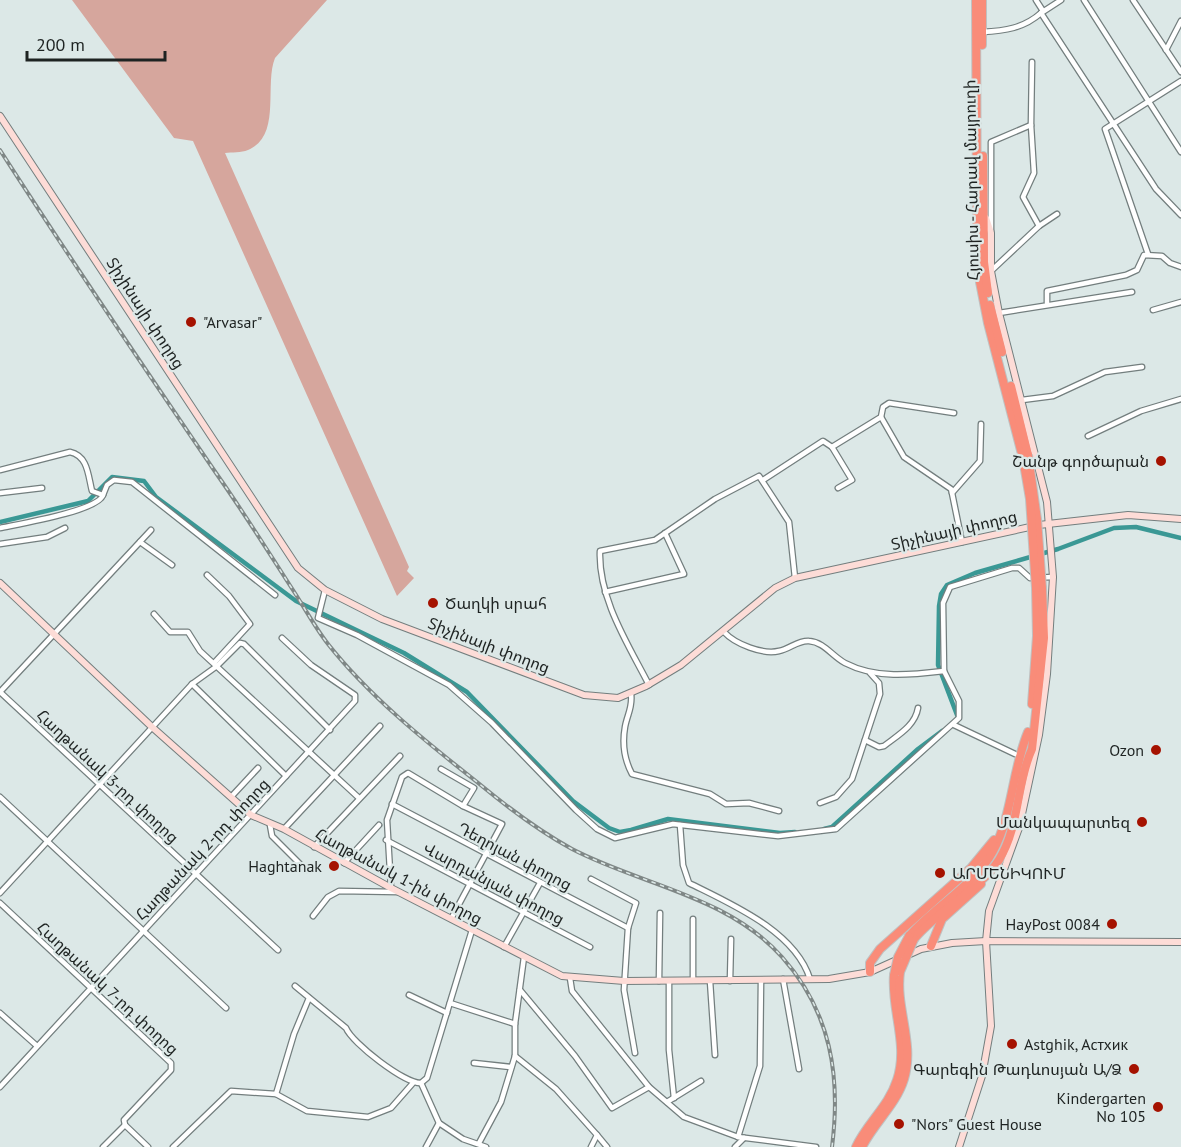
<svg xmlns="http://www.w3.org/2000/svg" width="1181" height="1147" font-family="'PT Sans','Noto Sans Armenian',sans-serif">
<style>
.green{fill:#d6a69d}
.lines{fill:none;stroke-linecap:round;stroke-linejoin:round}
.canal{stroke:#3a9895;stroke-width:4.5}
.street-casing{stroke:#737e7e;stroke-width:7}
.secondary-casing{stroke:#737e7e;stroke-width:8}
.highway-casing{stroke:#c0c1c1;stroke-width:10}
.street{stroke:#fff;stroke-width:4.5}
.secondary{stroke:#fddcd7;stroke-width:6}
.highway{stroke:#f98c79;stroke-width:8}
.rail-casing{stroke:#7f8786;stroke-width:4}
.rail{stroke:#dce8e7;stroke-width:1.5;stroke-dasharray:4.5;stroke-linecap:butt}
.highway-bridge-casing{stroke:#c0c1c1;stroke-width:10;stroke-linecap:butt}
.highway-bridge{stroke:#f98c79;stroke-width:8}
.poi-dot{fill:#a51200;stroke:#dce8e7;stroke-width:2}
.labels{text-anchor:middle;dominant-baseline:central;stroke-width:4.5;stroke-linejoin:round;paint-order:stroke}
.street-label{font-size:16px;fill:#1e2322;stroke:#dce8e7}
.poi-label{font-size:16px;fill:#1e2322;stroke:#dce8e7;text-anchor:end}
</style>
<rect width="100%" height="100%" fill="#dce8e7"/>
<path class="green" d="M72 0H327L275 58C264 85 282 136 248 150 241 153 232 152 225 153L409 567 407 571 414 578 397 596 193 141 174 138Z"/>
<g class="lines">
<g class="canal">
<path d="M0 522 88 501 112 477 144 481 156 497 296 601 404 653 467 692 573 801 609 828 620 832 631 830 668 819 780 833 795 832"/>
<path d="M957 715 938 665 939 606 941 594 947 585 975 573 1058 549 1114 528 1136 527 1181 538"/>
<path d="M824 829 832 827 918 749 942 731"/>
</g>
<g class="street-casing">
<g id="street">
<path d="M1036 0 1043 11"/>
<path d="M1061 0 1041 13 1156 189 1181 215"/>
<path d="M1084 0 1181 152"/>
<path d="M1133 0 1181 72"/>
<path d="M982 32C1005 31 1024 28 1041 13"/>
<path d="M1166 50 1181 21"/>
<path d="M1032 62 1031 125 1034 173 1023 197 1039 226"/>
<path d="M991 231V142L1031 125"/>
<path d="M1148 254 1105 129 1181 81"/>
<path d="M991 271 1039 226 1057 214"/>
<path d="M1047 303V291L1126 275 1137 270 1144 255 1162 256 1170 263 1181 267"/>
<path d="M1153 310 1181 302"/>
<path d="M999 313 1132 292"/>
<path d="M1022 400 1053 396 1105 372 1142 367"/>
<path d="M881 417 904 457 951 489 952 493"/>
<path d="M1088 436 1141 411 1181 399"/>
<path d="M832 447 881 417 883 407 889 403 954 413"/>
<path d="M0 470 70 452C88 456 88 475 92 491L103 495C98 511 19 524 0 528"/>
<path d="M763 480 823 441 832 447 852 480 838 488"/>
<path d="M0 493 42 488"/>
<path d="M103 495 107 485 114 480 132 482 275 595"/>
<path d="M151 530 0 692 278 950"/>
<path d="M140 542 172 565"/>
<path d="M962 542 952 493 980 461 981 424"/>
<path d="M0 544 47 537 65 528"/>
<path d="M207 575 229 596 250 624 214 663"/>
<path d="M325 590 318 618 357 635 449 685 492 723 576 810 597 829 615 838 673 824 778 836 836 829 959 718V701L944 671C910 675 876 679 845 663 832 656 824 642 809 641 798 640 790 649 779 651 763 655 735 644 724 632"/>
<path d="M605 592 684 574 665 533"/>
<path d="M154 614 170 632H188L200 651 359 798"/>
<path d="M944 671 943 603 950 587 1012 568H1019L1030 578 1053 577"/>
<path d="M192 684 286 776"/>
<path d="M649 685C628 644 598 598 600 551L655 540 715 499 759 476 789 522 795 578"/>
<path d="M631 694C633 707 627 715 625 727 622 744 624 759 632 774L710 794 726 804 749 803 779 811"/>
<path d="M954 725 1015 754"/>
<path d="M865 740 879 747 884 746C898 735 915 726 918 708"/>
<path d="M441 769 474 788 463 806"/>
<path d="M0 797 226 1008"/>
<path d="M231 797 258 768"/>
<path d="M820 803 836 797 852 779 880 694 879 683 870 673"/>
<path d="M392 804 628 928"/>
<path d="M270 825 272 836 306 870"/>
<path d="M680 825 683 865 689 883C731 904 795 931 810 979"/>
<path d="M284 829 380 726"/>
<path d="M386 840 590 947"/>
<path d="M314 847 400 756"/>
<path d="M344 863 379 825"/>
<path d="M591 879 636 903 628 928 624 990 635 1053"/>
<path d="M391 888 387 820 402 777 408 773 463 806 502 824 451 919"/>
<path d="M0 893 192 684 217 666 240 643 244 644 330 730"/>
<path d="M0 903 171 1063V1070L124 1120 125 1125 148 1147"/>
<path d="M313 916 328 897 339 891 398 892"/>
<path d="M693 919V980"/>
<path d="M504 947 540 883"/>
<path d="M570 978 572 991 649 1087 684 1117 738 1137 816 1147"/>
<path d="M783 979 799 1069"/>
<path d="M659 981 660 913"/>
<path d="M669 981V1050L674 1098"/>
<path d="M710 981 715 1055"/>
<path d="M730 981 731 939"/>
<path d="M295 986 346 1028C352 1043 405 1084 421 1083L427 1078 472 930"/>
<path d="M520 990 575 1056 612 1108 649 1087"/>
<path d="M409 995 447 1013"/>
<path d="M450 1003 515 1024"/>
<path d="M0 1013 37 1046"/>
<path d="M515 1056 556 1089 597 1135 591 1147"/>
<path d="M474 1063 511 1067"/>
<path d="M421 1083 439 1123 463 1139 486 1147"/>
<path d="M0 1087 355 701V695L311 665 282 638"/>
<path d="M276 1094 294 1034 309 998"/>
<path d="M667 1102 701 1081"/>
<path d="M597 1135 607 1147"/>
<path d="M738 1137 760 1066 761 980"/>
<path d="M479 1143 501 1102 515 1056V1024L524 957"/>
<path d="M103 1147 125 1125"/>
<path d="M173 1147 231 1091 276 1094 307 1111 368 1117 391 1108 413 1083"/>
<path d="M426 1147 439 1123"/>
<path d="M735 1147 744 1138"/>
</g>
</g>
<g class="secondary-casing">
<g id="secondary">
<path d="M0 116 298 568 325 590 382 619 584 695 618 698 646 686 681 665 775 588 795 578 1039 525 1128 515 1181 519"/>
<path d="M0 583 152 727 251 815 284 829 391 888 562 976 624 981 829 979 870 972 921 949 952 943 986 941 1181 942"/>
<path d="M959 1147 982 1076 991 1026 986 941 989 911 1019 828 1039 735 1047 674 1053 577 1047 502 999 313 991 271V233L986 218"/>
</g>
</g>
<g class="highway-casing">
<g id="highway">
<path d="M976 0 977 233 980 282 988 323 1023 458"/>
<path d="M982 0V45"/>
<path d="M983 156 984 262 988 293"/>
<path d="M990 305 1002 352"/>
<path d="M1011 386 1028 455"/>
<path d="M1032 704 1037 636 1036 588"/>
<path d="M909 936C935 906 974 886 993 851 1013 814 1012 770 1028 732"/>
<path d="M914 939C936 912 982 887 999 860 1020 826 1016 784 1032 749L1044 638 1042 588"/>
<path d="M931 946 942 919 981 884"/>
<path d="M870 972V963L880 949 971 868 994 840"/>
<path d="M856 1147C867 1123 889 1106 897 1080 909 1045 891 1010 894 975"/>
<path d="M862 1147C874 1123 896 1105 904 1079 915 1043 895 1008 900 972"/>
</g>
</g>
<use href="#street" class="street"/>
<use href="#secondary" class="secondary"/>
<use href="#highway" class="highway"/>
<g class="rail-casing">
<path id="rail" d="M0 150C70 259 143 366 216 473 242 510 266 548 291 587 303 605 314 626 328 644 369 696 425 741 477 782 506 806 539 831 572 849 641 885 728 896 782 957 831 1012 841 1076 832 1147"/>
</g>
<use href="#rail" class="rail"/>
<g class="highway-bridge-casing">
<g id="highway-bridge">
<path d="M1028 455 1037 519 1042 588"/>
<path d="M1023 458 1030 499 1036 588"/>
<path d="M900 972 914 939"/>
<path d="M894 975 898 957 909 936"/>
</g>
</g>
<use href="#highway-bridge" class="highway-bridge"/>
</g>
<g class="poi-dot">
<circle cx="191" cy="322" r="6"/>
<circle cx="1161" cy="461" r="6"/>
<circle cx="433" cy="603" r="6"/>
<circle cx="1156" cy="750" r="6"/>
<circle cx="1142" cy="822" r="6"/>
<circle cx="334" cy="866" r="6"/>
<circle cx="940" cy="873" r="6"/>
<circle cx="1112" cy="924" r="6"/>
<circle cx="1012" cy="1044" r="6"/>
<circle cx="1134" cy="1069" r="6"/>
<circle cx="1158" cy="1107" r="6"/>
<circle cx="899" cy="1124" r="6"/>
</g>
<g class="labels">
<g class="street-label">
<text transform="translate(971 180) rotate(-91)">Հյուսիս - Հարավ մայրուղի</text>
<text transform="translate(146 313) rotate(57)">Տիչինայի փողոց</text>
<text transform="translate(954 530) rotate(-13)">Տիչինայի փողոց</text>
<text transform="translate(489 645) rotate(21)">Տիչինայի փողոց</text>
<text transform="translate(108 776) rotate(43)">Հաղթանակ 3-րդ փողոց</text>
<text transform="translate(202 849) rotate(-47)">Հաղթանակ 2-րդ փողոց</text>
<text transform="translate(515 856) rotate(28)">Դեղոյան փողոց</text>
<text transform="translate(399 876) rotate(28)">Հաղթանակ 1-ին փողոց</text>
<text transform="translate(494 883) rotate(28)">Վարդանյան փողոց</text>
<text transform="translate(108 988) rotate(43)">Հաղթանակ 7-րդ փողոց</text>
</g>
<g class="poi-label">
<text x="203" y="322" text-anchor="start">"Arvasar"</text>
<text x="1149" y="461">Շանթ գործարան</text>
<text x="445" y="603" text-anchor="start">Ծաղկի սրահ</text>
<text x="1144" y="750">Ozon</text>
<text x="1130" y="822">Մանկապարտեզ</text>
<text x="322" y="866">Haghtanak</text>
<text x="952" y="873" text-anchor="start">ԱՐՄԵՆԻԿՈՒՄ</text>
<text x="1100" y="924">HayPost 0084</text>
<text x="1024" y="1044" text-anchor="start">Astghik, Астхик</text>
<text x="1122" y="1069">Գարեգին Թադևոսյան Ա/Ձ</text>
<text x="1146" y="1098">Kindergarten<tspan x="1146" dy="18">No 105</tspan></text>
<text x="911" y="1124" text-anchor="start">"Nors" Guest House</text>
</g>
</g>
<path d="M27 51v9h138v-9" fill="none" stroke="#1e2322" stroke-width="3"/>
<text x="36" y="51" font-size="18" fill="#1e2322" stroke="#dce8e7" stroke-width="4.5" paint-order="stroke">200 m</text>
</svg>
